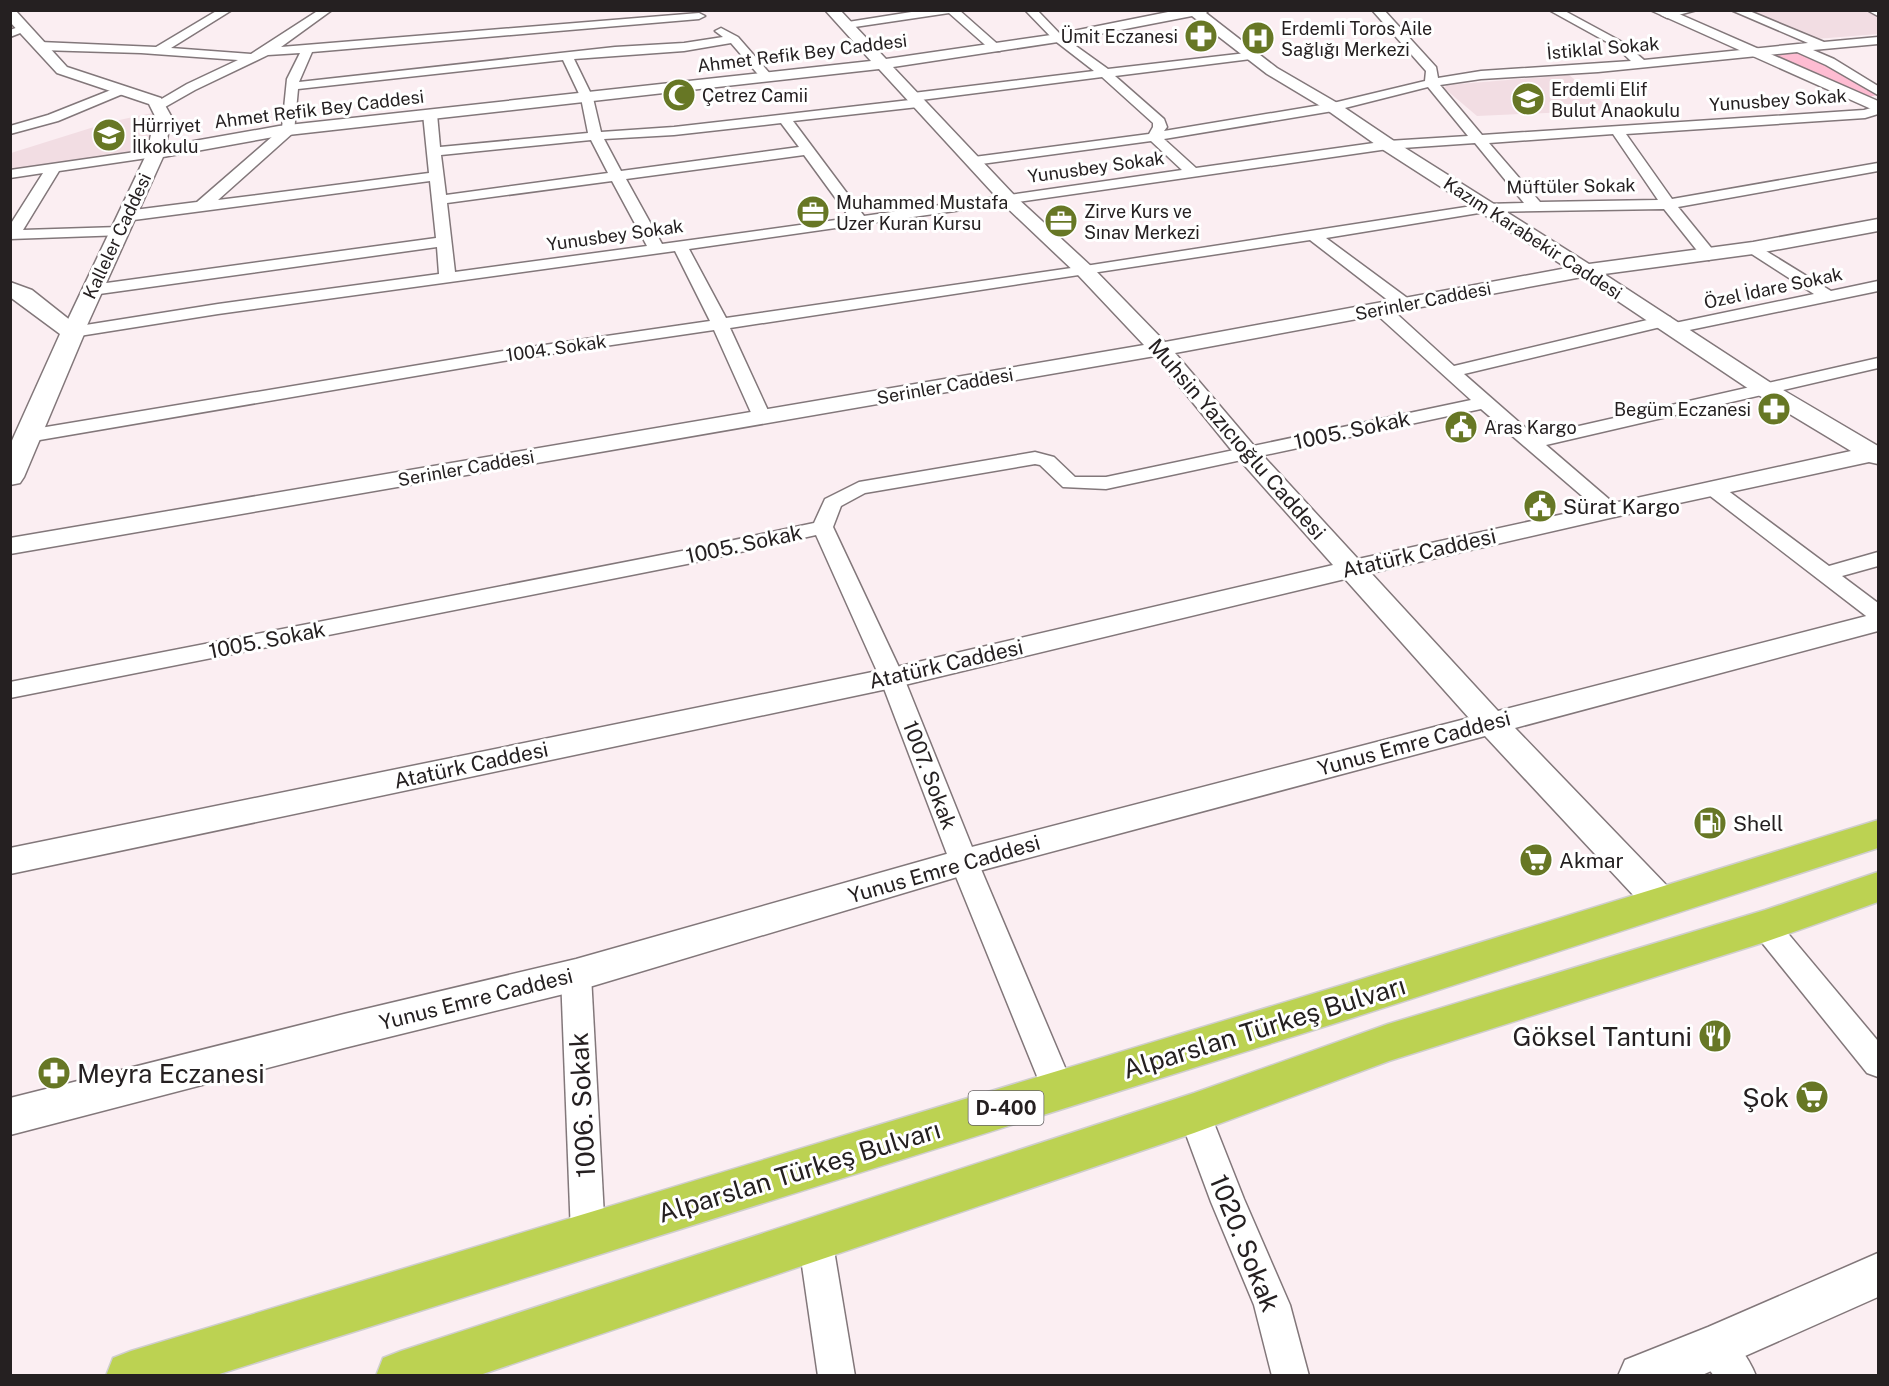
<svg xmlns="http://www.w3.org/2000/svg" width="1889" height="1386" font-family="'Public Sans',sans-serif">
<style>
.built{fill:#f2dde3}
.green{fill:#febcd2}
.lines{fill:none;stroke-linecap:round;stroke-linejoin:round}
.minor-casing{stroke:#82777a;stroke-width:3}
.tertiary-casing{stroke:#82777a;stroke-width:3}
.secondary-casing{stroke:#82777a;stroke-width:3}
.trunk-casing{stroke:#cfcece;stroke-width:3}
.minor{fill:#fff;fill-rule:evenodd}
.tertiary{fill:#fff;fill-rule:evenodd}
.secondary{fill:#fff;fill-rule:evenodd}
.trunk{fill:#bcd252;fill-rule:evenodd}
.labels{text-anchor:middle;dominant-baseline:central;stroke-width:6;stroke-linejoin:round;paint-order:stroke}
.far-poi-label{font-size:18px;fill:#252021;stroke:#fff;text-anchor:start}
.far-street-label{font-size:18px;fill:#252021;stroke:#fff}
.shield{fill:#fff;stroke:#666364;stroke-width:1.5}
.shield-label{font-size:20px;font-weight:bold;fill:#252021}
.street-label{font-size:21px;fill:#252021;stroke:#fff}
.poi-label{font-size:21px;fill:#252021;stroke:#fff;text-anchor:start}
.near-street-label{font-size:26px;fill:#252021;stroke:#fff}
.near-poi-label{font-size:26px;fill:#252021;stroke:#fff;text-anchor:end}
</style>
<rect width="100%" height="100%" fill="#fbeef2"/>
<g class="built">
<path d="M1745 11H1864L1878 16V34L1816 39Z"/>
<path d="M1569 75 1612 110 1477 116 1444 88 1447 85Z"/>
<path d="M152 113 151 149 43 168 11 171V153L110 122Z"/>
</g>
<path class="green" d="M1800 51 1829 65 1878 95 1867 97 1776 57V54Z"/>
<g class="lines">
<g class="minor-casing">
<g id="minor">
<path d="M218 10H232L171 48 251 54 319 10H332L281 47 699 13 705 16 699 19 312 52 299 82 615 47 684 43 723 37 715 31 721 28 738 37 772 76 770 79H762L731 43 684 51 574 59 593 98 601 132 674 127 910 100 907 97 913 93 1094 71 1054 40 1025 10H1037L1062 36 1108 69 1255 52 1257 55 1251 59 1115 76 1164 119 1167 127 1164 131 1333 103 1425 81 1426 71 1372 10H1384L1436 67 1438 78 1481 71 1631 61 1616 47 1549 10H1563L1624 43 1644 60 1808 43 1731 10H1747L1824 42 1878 37V44L1813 50 1834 59 1878 86V95L1826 65 1797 52 1598 72 1481 79 1440 85 1482 135 1864 110 1878 106V114L1865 118 1626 134 1672 199 1878 163V171L1678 207 1717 255 1709 260 1703 258 1664 209 1485 212 1326 238 1410 300 1412 304 1410 308H1398L1310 240 730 328 771 417 769 421H755L753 417 714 330 503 361 28 442 21 440 18 436 21 432 28 430 503 351 710 321 675 251 218 314 73 337 67 336 64 332 67 328 73 327 218 304 439 274 437 247 92 295 86 293 84 290 86 287 92 285 436 238 430 181 126 221 121 219 118 216 126 211 197 202 282 128 287 79 300 53 268 55 195 90 158 111 153 110 152 107 153 104 187 84 238 60 141 53 40 50 34 46 40 42 156 47ZM563 60 581 98 588 133 440 147 437 114 430 110 423 114 429 173 218 200 294 132 298 89ZM1102 77 1153 123V127L1149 134 974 157 967 161 974 165 1151 141 1182 170 864 216 793 121 918 107 924 103 921 100ZM1428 87 1468 136 1388 141 1196 168 1164 139 1333 111ZM781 123 799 147 621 171 604 139 674 135ZM1613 134 1658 200 1540 202 1489 143ZM591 140 608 173 446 195 441 155ZM1475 143 1524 203 1485 204 1085 266 726 318 689 249 1388 149ZM804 155 850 218 662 244 626 179ZM612 181 647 246 455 272 447 203Z"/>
<path d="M924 10H959L1002 48 1000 51H992L949 13 848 28 842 25 848 22Z"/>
<path d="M1673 10H1697L1667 18 1661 15Z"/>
<path d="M1867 10H1878V16Z"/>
<path d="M24 25 30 28 28 30 10 37V30Z"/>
<path d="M121 86 127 90 125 93 58 121 10 134V126L48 115Z"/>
<path d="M156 149 163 153 161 156 59 171 23 230 119 227 127 232 124 235 10 239V225L43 173 10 178V170Z"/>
<path d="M1753 243 1831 291 1878 281V291L1675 333 1669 332 1666 328 1669 325 1464 374 1535 436 1878 358V368L1546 445 1617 506 1620 510 1617 514 1610 516 1603 514 1481 409 1106 489 1063 487 1040 465 1035 464 865 493 841 506 833 527 904 678 978 862 1075 1091 1070 1101 1059 1105 1048 1101 1043 1091 950 862 880 678 816 535 687 564 10 698V682L687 550 814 523 825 499 859 482 1035 452 1054 457 1075 477H1106L1471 400 1375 313 1373 309 1375 305H1387L1454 366 1664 316 1670 317 1672 321 1670 324 1814 294 1747 251 1745 248 1747 245Z"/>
<path d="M1712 482 1719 484 1829 566 1878 552V566L1842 576 1878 603V621L1870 619 1705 492 1702 488 1705 484Z"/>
<path d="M1765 914 1775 918 1878 1041V1077L1867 1073 1755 934 1751 926 1755 918Z"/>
<path d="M576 963 586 966 591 975 605 1235 600 1247 588 1252 576 1247 571 1235 561 975 566 966Z"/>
<path d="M1194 1098 1205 1103 1210 1113 1244 1199 1290 1305 1309 1376H1272L1254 1305 1211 1202 1178 1113 1183 1103Z"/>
<path d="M815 1221 827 1226 832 1238 855 1376H818L798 1238 803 1226Z"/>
<path d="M1715 1329C1734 1337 1748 1356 1756 1376H1714L1702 1360 1697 1347 1702 1334Z"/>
</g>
</g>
<g class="tertiary-casing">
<g id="tertiary">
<path d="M10 10H15L67 67 161 98 171 116 166 146 279 126 871 61 825 10H840L886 59 1058 34 1178 10H1209L1206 13 1277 68 1339 104 1394 141 1589 264 1753 242 1878 219V231L1753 254 1604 274 1771 383 1878 446V464L1869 462 1610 518 1371 573 1498 711 1878 613V631L1515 728 1672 891 1677 901 1672 911 1660 915 1648 911 1485 736 964 875 576 991 344 1048 10 1135V1098L344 1014 576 959 964 849 1469 718 1345 579 892 688 10 874V848L892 668 1333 565 1237 457 1155 356 10 554V538L1144 345 1078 275 1003 204 879 69 279 136 163 157 84 332 81 337 73 338 65 337 62 332 147 153 155 116 149 104 57 73 10 22ZM1192 16 1267 74 1327 110 1382 149 1567 268 1165 342 1092 267 1015 196 893 67 1058 42ZM1582 277 1755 393 1851 451 1358 559 1255 447 1175 353Z"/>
<path d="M1650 10H1670L1878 101V112Z"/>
<path d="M1878 1253V1297L1700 1376H1618L1625 1360 1708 1327Z"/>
</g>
</g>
<g class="secondary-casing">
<path id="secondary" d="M10 282 32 290 85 332 24 477 20 483 10 485V445L60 334 10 297Z"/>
</g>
<g class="trunk-casing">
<g id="trunk">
<path d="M1878 820V848L1352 1018 213 1376H106L113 1358 131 1351 1352 982Z"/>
<path d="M1878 872V902L1765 942 1389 1061 1194 1133 477 1376H376L383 1358 401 1351 1194 1093 1388 1024 1765 910Z"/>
</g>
</g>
<use href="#minor" class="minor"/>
<use href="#tertiary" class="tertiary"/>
<use href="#secondary" class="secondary"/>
<use href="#trunk" class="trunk"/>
</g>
<defs>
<g id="pharmacy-disc" transform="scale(1.725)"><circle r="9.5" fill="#677725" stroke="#fff"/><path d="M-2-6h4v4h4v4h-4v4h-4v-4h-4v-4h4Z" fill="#fff"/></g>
<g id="hospital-disc" transform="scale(1.725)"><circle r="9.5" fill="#677725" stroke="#fff"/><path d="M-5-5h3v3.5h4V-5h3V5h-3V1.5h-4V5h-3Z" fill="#fff"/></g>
<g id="mosque-disc" transform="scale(1.725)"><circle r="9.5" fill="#677725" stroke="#fff"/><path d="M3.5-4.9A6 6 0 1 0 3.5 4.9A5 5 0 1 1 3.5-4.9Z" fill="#fff"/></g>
<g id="school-disc" transform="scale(1.725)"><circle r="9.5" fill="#677725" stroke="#fff"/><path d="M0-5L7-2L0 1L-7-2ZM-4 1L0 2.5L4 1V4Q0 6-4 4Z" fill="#fff"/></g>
<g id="office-disc" transform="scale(1.725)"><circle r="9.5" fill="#677725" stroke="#fff"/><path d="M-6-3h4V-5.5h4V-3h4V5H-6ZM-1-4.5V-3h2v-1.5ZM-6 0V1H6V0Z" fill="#fff"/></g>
<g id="civic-disc" transform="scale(1.725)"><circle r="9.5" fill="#677725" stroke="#fff"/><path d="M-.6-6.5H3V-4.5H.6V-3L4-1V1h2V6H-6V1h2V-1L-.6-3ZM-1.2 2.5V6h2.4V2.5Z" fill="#fff"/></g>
<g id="fuel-disc" transform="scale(1.725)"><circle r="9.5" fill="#677725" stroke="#fff"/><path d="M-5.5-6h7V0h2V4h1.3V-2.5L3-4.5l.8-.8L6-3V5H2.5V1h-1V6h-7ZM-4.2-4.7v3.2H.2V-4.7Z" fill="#fff"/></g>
<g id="supermarket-disc" transform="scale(1.725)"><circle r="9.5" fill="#677725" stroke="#fff"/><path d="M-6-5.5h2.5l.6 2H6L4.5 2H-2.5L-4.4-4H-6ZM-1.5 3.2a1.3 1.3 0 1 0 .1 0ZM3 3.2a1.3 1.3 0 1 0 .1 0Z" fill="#fff"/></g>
<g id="restaurant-disc" transform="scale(1.725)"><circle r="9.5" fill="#677725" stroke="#fff"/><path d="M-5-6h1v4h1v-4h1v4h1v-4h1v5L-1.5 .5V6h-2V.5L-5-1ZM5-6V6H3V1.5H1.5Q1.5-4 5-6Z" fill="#fff"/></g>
</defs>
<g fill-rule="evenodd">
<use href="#pharmacy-disc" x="1201" y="36"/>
<use href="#hospital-disc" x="1258" y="38"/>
<use href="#mosque-disc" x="679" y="95"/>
<use href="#school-disc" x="1528" y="99"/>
<use href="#school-disc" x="109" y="135"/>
<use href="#office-disc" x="813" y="212"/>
<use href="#office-disc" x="1061" y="221"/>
<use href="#pharmacy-disc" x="1774" y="409"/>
<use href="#civic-disc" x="1461" y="427"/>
<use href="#civic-disc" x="1540" y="506"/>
<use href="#fuel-disc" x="1710" y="823"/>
<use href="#supermarket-disc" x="1536" y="860"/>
<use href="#restaurant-disc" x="1715" y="1036"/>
<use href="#pharmacy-disc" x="54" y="1073"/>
<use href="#supermarket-disc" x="1812" y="1097"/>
</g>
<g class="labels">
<g class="far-poi-label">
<text x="1281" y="28">Erdemli Toros Aile<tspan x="1281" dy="21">Sağlığı Merkezi</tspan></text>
<text x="1178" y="36" text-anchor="end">Ümit Eczanesi</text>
<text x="1551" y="89">Erdemli Elif<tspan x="1551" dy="21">Bulut Anaokulu</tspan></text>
<text x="702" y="95">Çetrez Camii</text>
<text x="132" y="125">Hürriyet<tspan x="132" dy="21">İlkokulu</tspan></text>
<text x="836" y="202">Muhammed Mustafa<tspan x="836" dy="21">Uzer Kuran Kursu</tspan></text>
<text x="1084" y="211">Zirve Kurs ve<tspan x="1084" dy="21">Sınav Merkezi</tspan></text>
<text x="1751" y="409" text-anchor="end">Begüm Eczanesi</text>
<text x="1484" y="427">Aras Kargo</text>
</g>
<g class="far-street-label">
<text transform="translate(1603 48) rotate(-5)">İstiklal Sokak</text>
<text transform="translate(802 53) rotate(-7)">Ahmet Refik Bey Caddesi</text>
<text transform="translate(1778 100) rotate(-4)">Yunusbey Sokak</text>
<text transform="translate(319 109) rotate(-7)">Ahmet Refik Bey Caddesi</text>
<text transform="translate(1096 167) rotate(-8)">Yunusbey Sokak</text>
<text transform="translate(1571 186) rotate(-1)">Müftüler Sokak</text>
<text transform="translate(615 235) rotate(-8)">Yunusbey Sokak</text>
<text transform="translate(117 236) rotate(-65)">Kalleler Caddesi</text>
<text transform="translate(1533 238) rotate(33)">Kazım Karabekir Caddesi</text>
<text transform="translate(1773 288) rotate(-12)">Özel İdare Sokak</text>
<text transform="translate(1423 301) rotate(-11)">Serinler Caddesi</text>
<text transform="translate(556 348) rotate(-8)">1004. Sokak</text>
<text transform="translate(945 386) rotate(-10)">Serinler Caddesi</text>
<text transform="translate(466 468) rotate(-10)">Serinler Caddesi</text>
</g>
<rect class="shield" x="968.5" y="1091" width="75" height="34" rx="4.5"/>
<g class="shield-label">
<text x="1006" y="1108">D-400</text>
</g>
<g class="street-label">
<text transform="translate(1352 430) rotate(-12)">1005. Sokak</text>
<text transform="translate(1237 439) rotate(49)">Muhsin Yazıcıoğlu Caddesi</text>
<text transform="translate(744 544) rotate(-12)">1005. Sokak</text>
<text transform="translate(1419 553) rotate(-13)">Atatürk Caddesi</text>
<text transform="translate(267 640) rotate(-11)">1005. Sokak</text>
<text transform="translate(946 664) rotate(-13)">Atatürk Caddesi</text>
<text transform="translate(1414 743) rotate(-15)">Yunus Emre Caddesi</text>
<text transform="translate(471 765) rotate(-12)">Atatürk Caddesi</text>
<text transform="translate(930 775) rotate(69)">1007. Sokak</text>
<text transform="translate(944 869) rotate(-16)">Yunus Emre Caddesi</text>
<text transform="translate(476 999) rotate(-14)">Yunus Emre Caddesi</text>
</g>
<g class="poi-label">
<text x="1563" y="506">Sürat Kargo</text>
<text x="1733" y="823">Shell</text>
<text x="1559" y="860">Akmar</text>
</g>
<g class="near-street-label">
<text transform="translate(1264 1027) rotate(-17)">Alparslan Türkeş Bulvarı</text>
<text transform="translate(582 1105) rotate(-93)">1006. Sokak</text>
<text transform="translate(799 1171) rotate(-17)">Alparslan Türkeş Bulvarı</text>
<text transform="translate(1245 1243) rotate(68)">1020. Sokak</text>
</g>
<g class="near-poi-label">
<text x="1692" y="1036">Göksel Tantuni</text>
<text x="77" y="1073" text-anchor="start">Meyra Eczanesi</text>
<text x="1789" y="1097">Şok</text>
</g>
</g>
<rect width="1889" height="1386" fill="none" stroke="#252021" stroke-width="24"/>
</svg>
